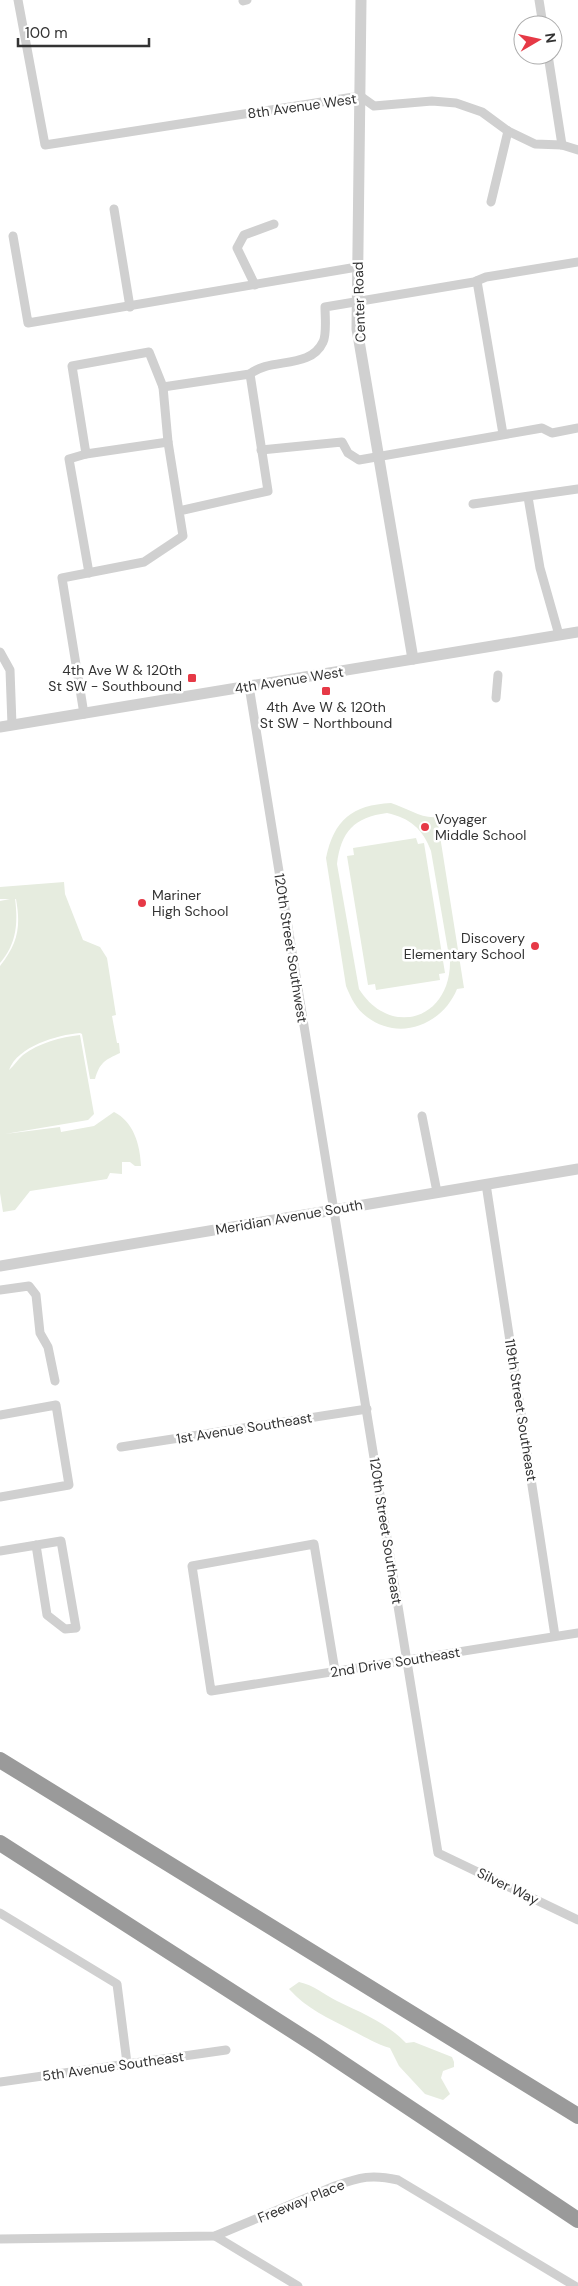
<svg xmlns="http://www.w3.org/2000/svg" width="578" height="2286" font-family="'DM Sans',sans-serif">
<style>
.green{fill:#e6ecdf;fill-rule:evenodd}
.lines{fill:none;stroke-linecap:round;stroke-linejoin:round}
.minor{stroke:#d0d0d0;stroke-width:9}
.tertiary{stroke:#d0d0d0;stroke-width:11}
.motorway{stroke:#9a9a9a;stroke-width:16}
.poi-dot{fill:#e63946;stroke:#fff;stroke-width:2}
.labels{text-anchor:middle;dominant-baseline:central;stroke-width:5;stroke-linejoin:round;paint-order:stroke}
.street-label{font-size:14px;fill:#333;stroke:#fff}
.poi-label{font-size:14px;fill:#333;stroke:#fff;text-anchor:end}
</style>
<rect width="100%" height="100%" fill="#fff"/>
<g class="green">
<path d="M391 803C407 808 422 819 437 817L464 988 457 989C443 1024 400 1042 367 1017 356 1009 351 998 346 986L326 858C334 820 352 805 391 803ZM387 813C410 818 423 829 431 851L450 962C450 1020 390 1038 359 989L337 864C341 832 354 817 387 813Z"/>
<path d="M416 838 418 844 424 843 445 973 439 974 440 980 376 990 375 984 368 985 347 856 354 855 353 848Z"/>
<path d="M64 882 65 894 83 940 100 947 107 958 116 1015 112 1016 117 1043H119L120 1053C105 1060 100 1062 95 1079H90L82 1034 80 1033C57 1035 18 1046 9 1070 14 1066 18 1059 23 1055 39 1043 61 1037 80 1035L94 1114 88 1120 5 1134 60 1127 61 1132 94 1126 114 1112C134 1122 140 1145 141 1166H135L130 1162H122V1174L110 1173 107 1179 30 1191 15 1210 3 1212 0 1193V966C18 943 21 927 16 899H0V887Z"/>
<path d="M15 898C18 923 17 943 0 963V901Z"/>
<path d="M299 1982C314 1985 323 1994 337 2001 362 2013 387 2023 406 2043L414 2042 452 2057 454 2062V2067L443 2071 441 2078 450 2094 443 2100 425 2094 399 2066 390 2048C375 2044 364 2036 351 2030 328 2018 307 2009 289 1989Z"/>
</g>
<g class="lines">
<g class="minor">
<path d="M18 0 45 145 360 96 374 106 432 101 456 103 482 112 508 131 535 144 562 145 578 150"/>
<path d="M539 0 543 25"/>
<path d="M243 1 247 0"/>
<path d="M548 55 562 145"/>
<path d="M491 202 508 131"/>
<path d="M114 209 130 307"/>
<path d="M13 236 28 323 357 267"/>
<path d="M477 281 503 434"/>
<path d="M255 285 237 248 244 235 274 224"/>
<path d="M250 374C270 357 310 370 323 342 327 334 325 317 325 307L474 282 486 277 578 262"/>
<path d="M163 387 168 442"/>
<path d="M261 450 342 442 348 453 359 460 542 428 552 433 578 428"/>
<path d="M86 454 69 459 89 573"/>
<path d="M528 497 540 568 559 635"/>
<path d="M473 504 578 489"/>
<path d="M0 652 10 670 12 725"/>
<path d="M249 686 438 1853 578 1920"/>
<path d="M496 698 498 675"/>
<path d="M84 714 62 578 144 562 183 536 168 442 86 454 72 366 149 352 163 387 250 374 268 491 179 511"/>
<path d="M422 1116 437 1192"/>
<path d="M486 1184 555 1636"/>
<path d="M0 1290 29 1286 36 1295 40 1333 48 1347 55 1381"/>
<path d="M0 1415 56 1405 69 1485 0 1497"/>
<path d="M121 1447 367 1409"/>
<path d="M0 1551 61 1541 76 1628 65 1629 47 1615 36 1545"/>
<path d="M335 1671 314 1544 192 1566 211 1691 578 1633"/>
<path d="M0 1913 117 1984 127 2063"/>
<path d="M0 2082 226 2050"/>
<path d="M215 2236 298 2286"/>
<path d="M0 2239 215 2236 335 2186C360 2177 372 2174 398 2180L575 2286"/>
</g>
<g class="tertiary">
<path d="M361 0 357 329 413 659"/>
<path d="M0 727 578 632"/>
<path d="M0 1266 578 1169"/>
</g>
<g class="motorway">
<path d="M0 1760 578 2116"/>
<path d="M0 1843 315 2045 578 2220"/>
</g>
</g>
<g class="poi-dot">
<rect x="187" y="673" width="10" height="10" rx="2.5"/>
<rect x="321" y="686" width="10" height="10" rx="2.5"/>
<circle cx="425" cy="827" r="5"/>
<circle cx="142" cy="903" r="5"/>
<circle cx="535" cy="946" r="5"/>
</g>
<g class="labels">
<g class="street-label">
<text transform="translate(302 106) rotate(-8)">8th Avenue West</text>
<text transform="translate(359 302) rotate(-92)">Center Road</text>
<text transform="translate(289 680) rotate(-9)">4th Avenue West</text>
<text transform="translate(291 948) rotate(81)">120th Street Southwest</text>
<text transform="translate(289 1217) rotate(-10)">Meridian Avenue South</text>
<text transform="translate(521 1410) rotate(81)">119th Street Southeast</text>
<text transform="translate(244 1428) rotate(-9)">1st Avenue Southeast</text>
<text transform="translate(386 1531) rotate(81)">120th Street Southeast</text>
<text transform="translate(395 1662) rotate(-9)">2nd Drive Southeast</text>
<text transform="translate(508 1886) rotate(26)">Silver Way</text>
<text transform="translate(113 2066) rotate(-8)">5th Avenue Southeast</text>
<text transform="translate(301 2201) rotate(-22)">Freeway Place</text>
</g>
<g class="poi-label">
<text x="182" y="670">4th Ave W &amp; 120th<tspan x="182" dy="16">St SW - Southbound</tspan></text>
<text x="326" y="707" text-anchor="middle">4th Ave W &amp; 120th<tspan x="326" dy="16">St SW - Northbound</tspan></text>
<text x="435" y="819" text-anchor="start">Voyager<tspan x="435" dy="16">Middle School</tspan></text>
<text x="152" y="895" text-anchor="start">Mariner<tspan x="152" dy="16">High School</tspan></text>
<text x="525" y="938">Discovery<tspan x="525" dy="16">Elementary School</tspan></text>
</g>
</g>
<g transform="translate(538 40) rotate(81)"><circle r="24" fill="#ffffff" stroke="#adadad"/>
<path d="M0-4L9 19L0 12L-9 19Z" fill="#e63946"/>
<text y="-8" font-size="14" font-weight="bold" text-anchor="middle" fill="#333333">N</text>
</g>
<path d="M18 38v8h131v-8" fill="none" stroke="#333333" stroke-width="2.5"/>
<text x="25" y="38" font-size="15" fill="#333333" stroke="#ffffff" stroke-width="4" paint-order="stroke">100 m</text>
</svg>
